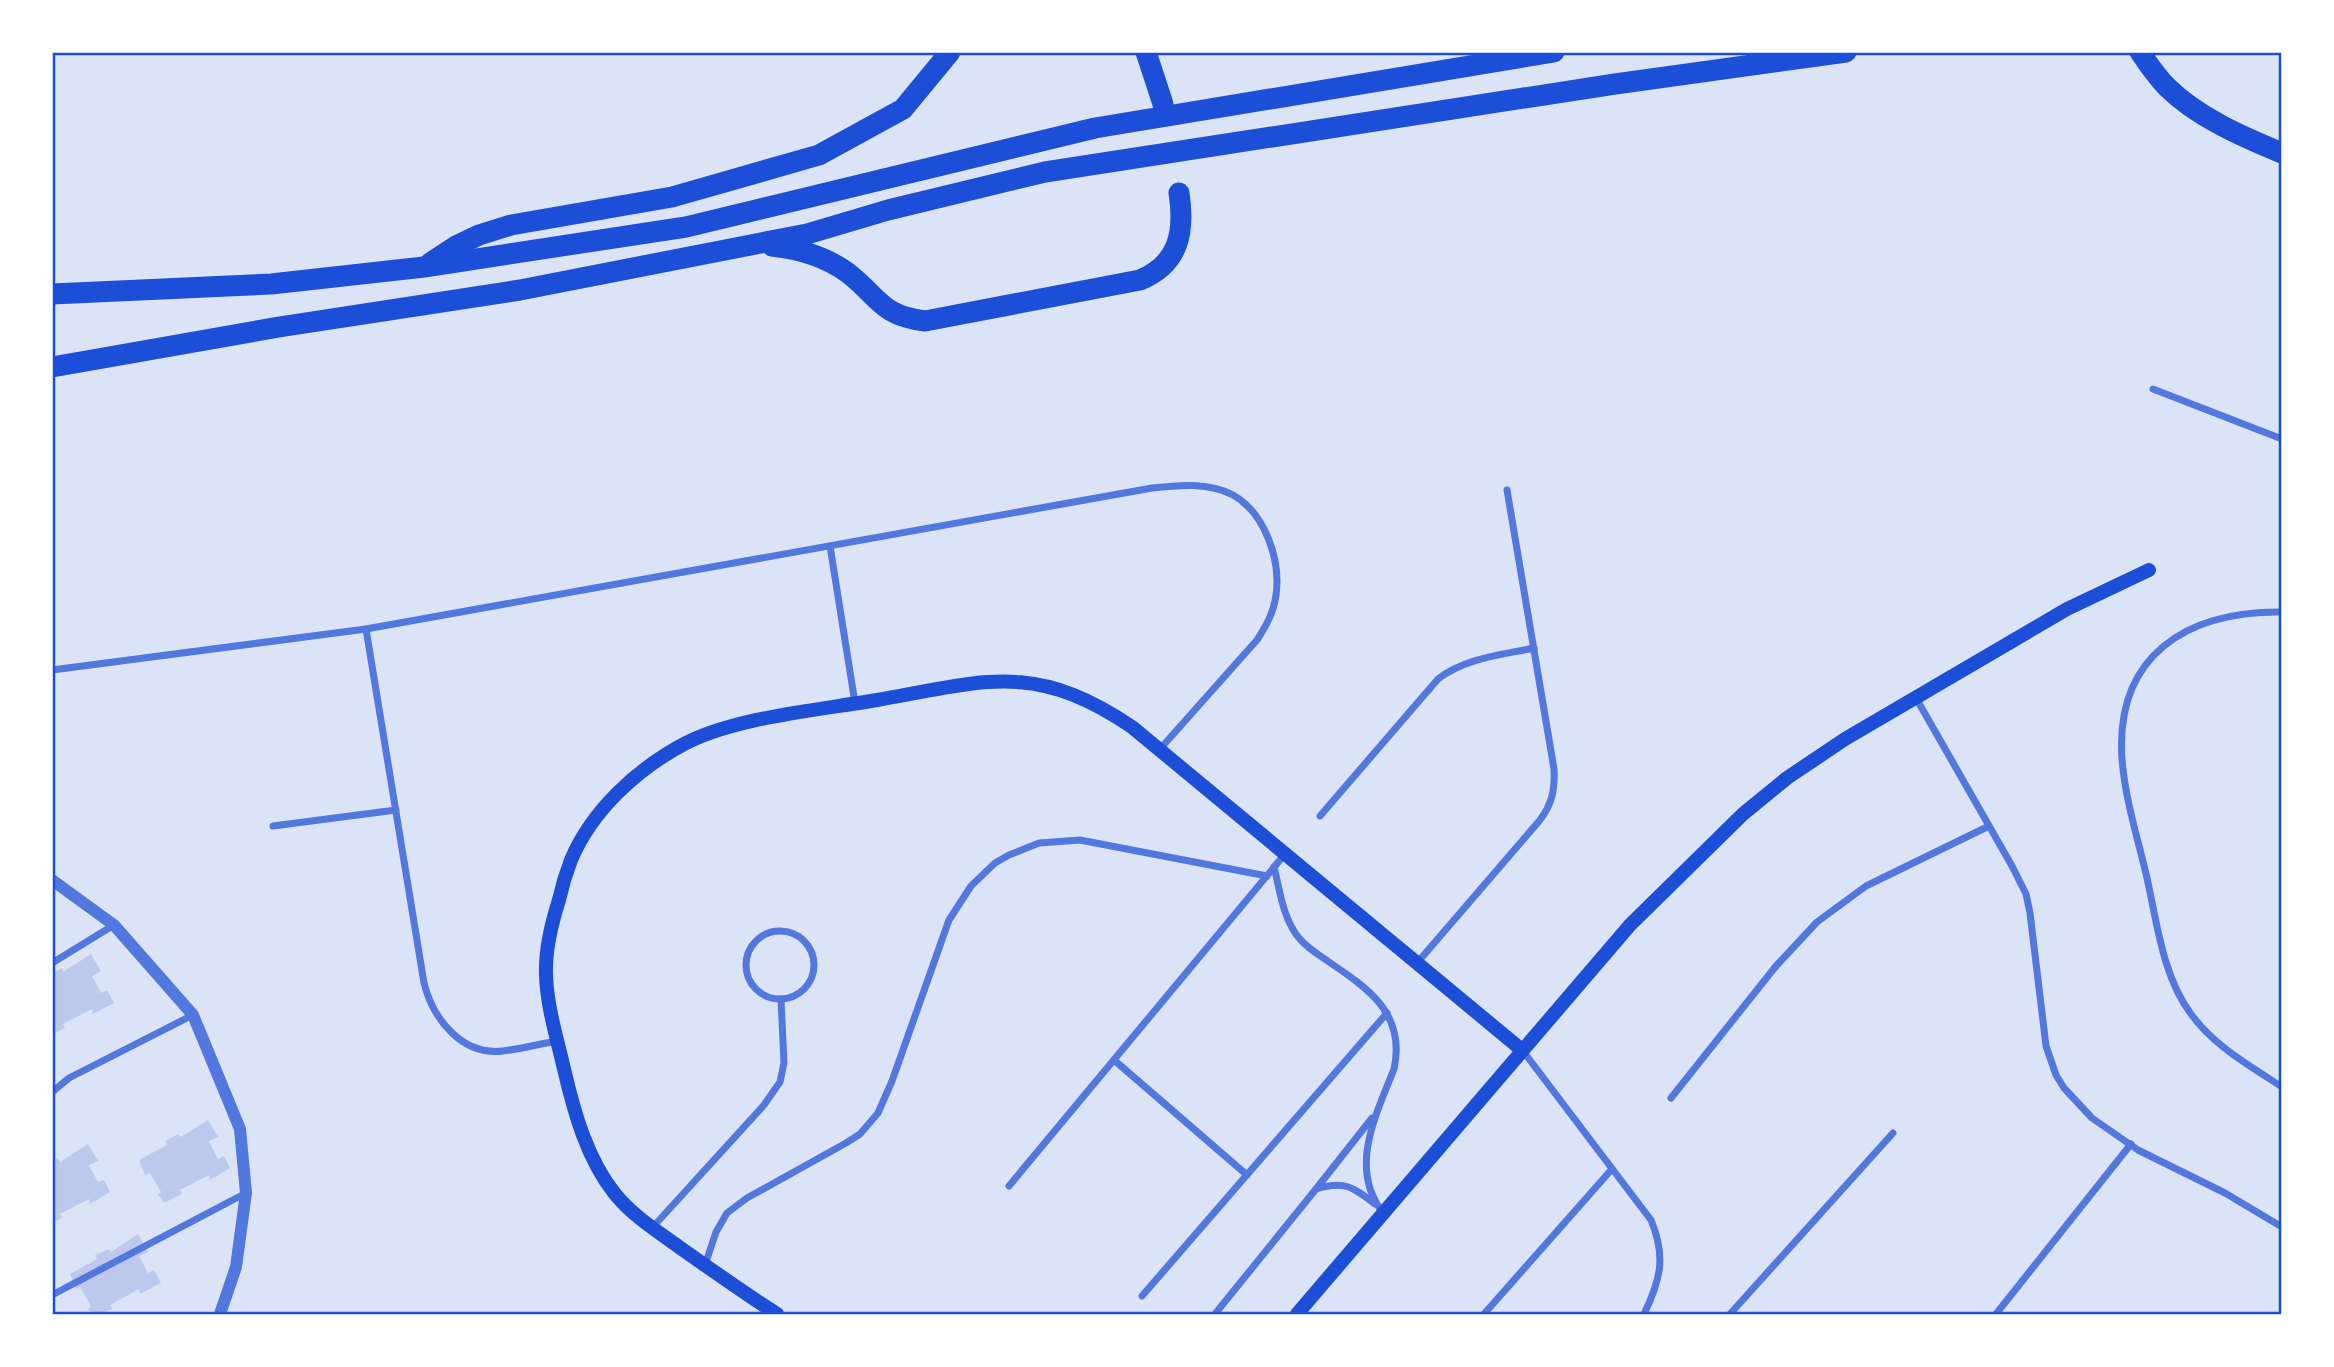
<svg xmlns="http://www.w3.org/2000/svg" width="2334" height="1367" font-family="Manrope,sans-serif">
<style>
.green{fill:#dbe4f7}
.building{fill:#bdc9ec}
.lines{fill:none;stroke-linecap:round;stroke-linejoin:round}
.minor{stroke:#5277de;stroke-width:7}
.tertiary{stroke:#5277de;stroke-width:12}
.secondary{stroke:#1d4ed8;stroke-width:14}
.motorway{stroke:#1d4ed8;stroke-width:21}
.neatline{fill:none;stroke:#1d4ed8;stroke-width:2.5}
</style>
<rect width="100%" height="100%" fill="#f2f2f2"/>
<rect class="green" x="53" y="53" width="2228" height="1261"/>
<g class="building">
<path d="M91 954 101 971 92 976 101 993 107 990 114 1003 93 1014 92 1009 63 1024 65 1028 52 1035V973L62 968 63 972Z"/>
<path d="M208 1120 218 1137 209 1141 218 1159 224 1156 230 1168 210 1180 209 1175 180 1190 182 1194 164 1203 158 1194 161 1192 150 1173 145 1175 139 1160 167 1145 165 1141 178 1134 181 1137Z"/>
<path d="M88 1144 98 1161 89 1165 98 1182 104 1180 110 1192 90 1204 89 1199 60 1214 62 1218 52 1223V1161L58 1158 60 1162Z"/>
<path d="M138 1234 148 1252 139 1256 148 1273 154 1270 161 1283 140 1294 139 1289 110 1305 113 1309 100 1314H92L88 1309 91 1306 80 1287 76 1289 70 1274 97 1259 95 1255 109 1249 111 1252Z"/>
</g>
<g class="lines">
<g class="minor">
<path d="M2153 389 2282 439"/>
<path d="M830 546 855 703"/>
<path d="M2282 612C2187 611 2115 655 2122 759 2125 799 2138 839 2147 878 2157 923 2163 977 2191 1014 2214 1046 2249 1065 2282 1087"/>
<path d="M366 629 424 983C433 1019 462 1056 503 1051 521 1049 539 1044 557 1041"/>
<path d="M52 670 366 629 1152 488C1178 485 1209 482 1233 495 1265 513 1281 560 1276 595 1274 612 1266 626 1257 640L1160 749"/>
<path d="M1916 698 2012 866 2026 894 2030 913 2046 1046 2056 1075 2064 1088 2092 1118 2138 1150 2225 1193 2282 1227"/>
<path d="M1320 816 1438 679C1465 658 1501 655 1534 648"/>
<path d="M273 826 396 810"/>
<path d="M1274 867C1280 891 1283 919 1299 938 1307 948 1319 955 1329 962 1369 989 1406 1014 1394 1069 1376 1115 1348 1168 1383 1213"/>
<circle cx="780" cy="965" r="34"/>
<path d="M52 963 114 925"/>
<path d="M1417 963 1540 820C1552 804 1555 790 1554 769L1507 490"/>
<path d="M1523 1051 1651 1220C1666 1256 1661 1279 1644 1314"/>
<path d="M1114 1060 1247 1175"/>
<path d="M52 1092 69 1078 193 1015"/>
<path d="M1671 1098 1776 966 1817 922 1866 886 1989 826"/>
<path d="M1372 1118 1316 1189C1344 1180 1353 1187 1375 1204"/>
<path d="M1009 1186 1285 854"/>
<path d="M652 1228 764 1105 780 1082 784 1063 781 999"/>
<path d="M705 1265 716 1232 727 1213 747 1198 846 1143 860 1134 878 1113 892 1081 949 920 971 886 995 863 1009 855 1039 843 1080 840 1267 876"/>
<path d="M52 1295 246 1193"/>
<path d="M1142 1296 1387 1013"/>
<path d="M1215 1314 1316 1189"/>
<path d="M1484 1314 1612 1169"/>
<path d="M1730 1314 1893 1133"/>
<path d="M1996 1314 2131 1144"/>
</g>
<path class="tertiary" d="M52 880 114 925 193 1015 240 1129 246 1193 236 1267 220 1314"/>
<g class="secondary">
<path d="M777 1314C744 1293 712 1270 679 1247 657 1231 633 1216 615 1194 587 1159 574 1112 564 1069 557 1038 547 1007 546 975 545 949 551 925 559 900 562 886 566 873 571 860 592 810 638 768 686 743 737 717 819 710 877 700 984 681 1035 661 1132 727L1522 1050"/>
<path d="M1297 1314 1630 925 1743 814 1787 778 1845 739 2067 609 2149 570"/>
</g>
<g class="motorway">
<path d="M1146 52 1163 104"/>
<path d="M2140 52C2148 64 2157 77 2167 87 2197 117 2243 137 2282 153"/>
<path d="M772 246C800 249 825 256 848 273 880 298 880 315 925 321L1140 280C1179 264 1185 232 1179 193"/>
<path d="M430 263 456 246 479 235 511 225 672 197 819 155 903 109 950 52"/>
<path d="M52 294 271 284 424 267 686 227 1095 128 1554 52"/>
<path d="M52 367 279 327 520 290 807 234 888 210 1045 172 1615 84 1846 52"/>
</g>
</g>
<rect width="2334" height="1367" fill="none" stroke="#ffffff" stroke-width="108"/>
<rect x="54" y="54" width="2226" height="1259" class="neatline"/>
</svg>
